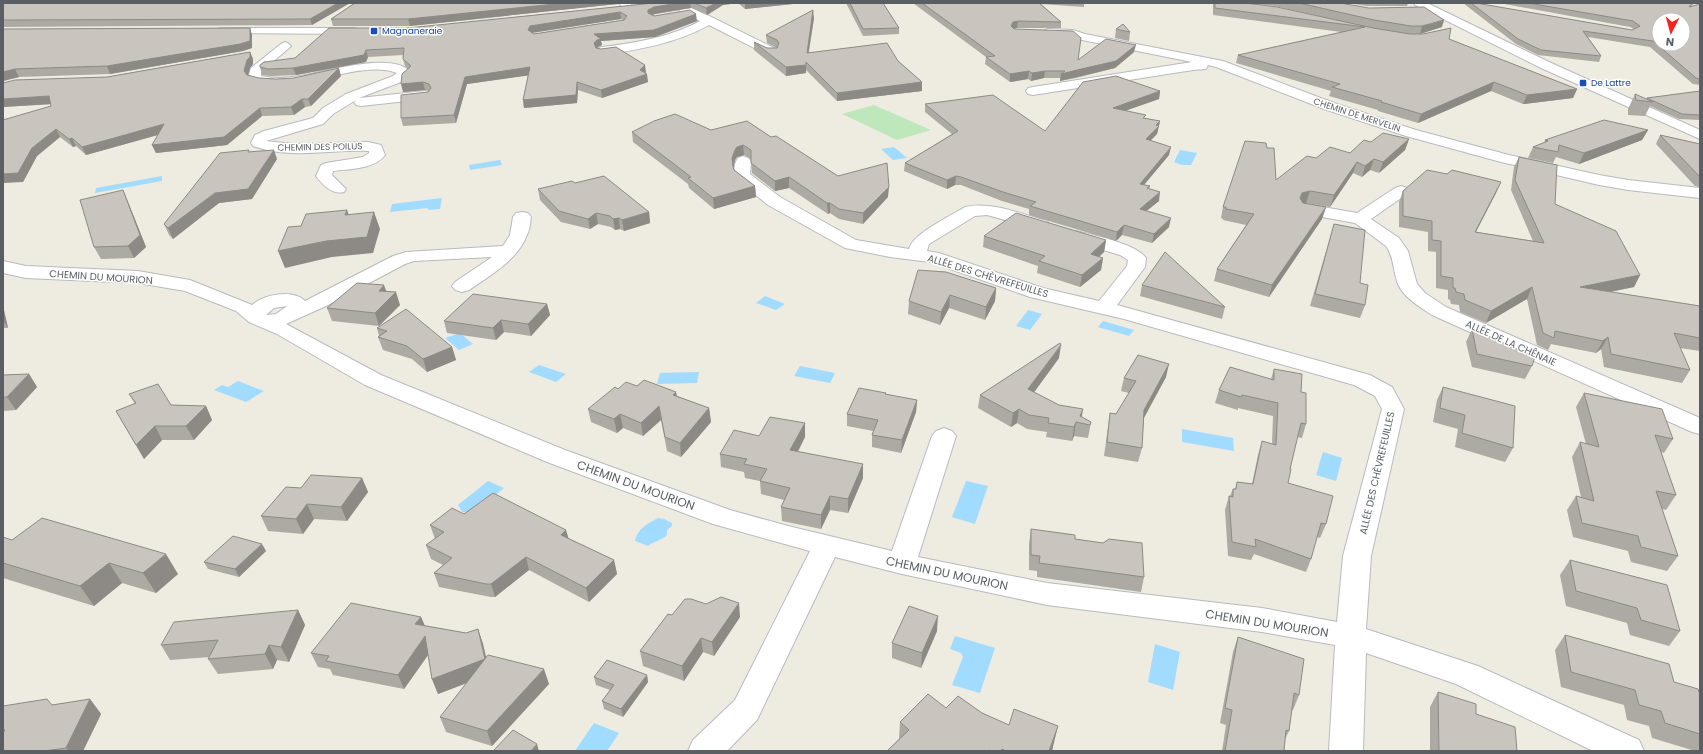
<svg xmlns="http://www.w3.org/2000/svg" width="1703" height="754" font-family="Poppins,sans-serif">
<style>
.green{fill:#bee8bb}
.water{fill:#a1dbff}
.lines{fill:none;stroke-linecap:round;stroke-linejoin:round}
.minor-casing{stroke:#b7babf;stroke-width:2}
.minor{fill:#fff;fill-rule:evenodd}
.wall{fill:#ada9a3;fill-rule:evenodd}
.shaded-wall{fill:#8d8a85}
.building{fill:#c9c5be;stroke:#8d8a85;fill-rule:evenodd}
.transit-dot{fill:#1a4fb4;stroke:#fff;stroke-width:1.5}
.labels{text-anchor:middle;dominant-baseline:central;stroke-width:3;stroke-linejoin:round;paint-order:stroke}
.far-transit-label{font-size:9px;fill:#164399;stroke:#fff;text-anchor:start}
.far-street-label{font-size:9px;fill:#5a5f64;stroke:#fff}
.street-label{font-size:10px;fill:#5a5f64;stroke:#fff}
.near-street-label{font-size:12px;fill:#5a5f64;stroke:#fff}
</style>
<rect width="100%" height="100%" fill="#eeebe1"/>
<path class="green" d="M874 105 931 130 897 140 842 114Z"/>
<g class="water">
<path d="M894 147 907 158 893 160 881 149Z"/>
<path d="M1180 150 1197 153 1191 165H1182L1174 162Z"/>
<path d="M500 160 502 165 470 170 469 165Z"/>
<path d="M162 176V181L95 193 96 188Z"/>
<path d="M442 198 440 209 428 210V208L390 212 392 204Z"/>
<path d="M765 296 785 304 776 310 756 303Z"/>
<path d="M1028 310 1042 314 1030 330 1016 326Z"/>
<path d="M1103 321 1134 330 1129 336 1098 327Z"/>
<path d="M460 333 473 344 459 350 445 338Z"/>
<path d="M539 365 566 374 556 382 529 372Z"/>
<path d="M800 366 835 373 830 383 794 376Z"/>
<path d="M699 372 697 383 657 384 660 373Z"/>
<path d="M238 381 264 391 246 402 214 390 222 385 228 387Z"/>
<path d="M1182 429 1233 438 1234 451 1182 442Z"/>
<path d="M1323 452 1342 458 1336 481 1316 475Z"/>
<path d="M488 481 504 488 474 513 462 512 458 505Z"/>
<path d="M966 481 988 486 975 524 952 517Z"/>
<path d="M658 518 664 519 672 523V526L667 530V535C661 541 654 541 648 546L635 541C638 528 647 524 658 518Z"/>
<path d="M955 636 995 648 980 693 952 685 963 657 961 653 950 649Z"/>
<path d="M1155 644 1180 652 1173 690 1148 682Z"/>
<path d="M594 723 619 733 607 751H575Z"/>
</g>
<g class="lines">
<g class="minor-casing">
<g id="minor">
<path d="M619 3H630L634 8 629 11 625 10Z"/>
<path d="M671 3H683L776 49 778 52 776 55H768L709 25C677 43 638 50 602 55L598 54 596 51 598 48 602 47C635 43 671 37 700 21L680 11Z"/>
<path d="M1414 3H1427L1549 62 1700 130V139L1541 68 1415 5Z"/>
<path d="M221 28H355L361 31 355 34 217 33 215 31 217 29Z"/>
<path d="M1048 29 1073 30 1085 34 1223 61 1334 103 1416 130 1509 155 1599 175 1628 180 1700 188V198L1628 190 1599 185 1501 162 1406 136 1324 109 1216 67 1208 65 1206 69 1193 70 1033 95 1028 94 1026 91 1028 88 1033 87 1192 62 1082 40 1071 36 1044 34 1042 32Z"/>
<path d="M285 42 289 44 291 46 289 48 261 72V76C274 79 287 78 301 76 324 72 396 50 411 73L401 82 359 98 425 91 430 92 432 95 430 98 425 99 361 106 356 105 354 102 356 100 333 114 323 124 266 141 294 144 368 142 381 145 385 155C375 169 349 169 333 171L332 175 346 189 344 192C332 195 323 185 316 176L321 165 326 163 363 157 369 153V151C330 149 290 160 253 146L251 143 255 135 264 131 313 118 323 108 346 94 393 76 397 73C366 61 316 84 283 85 271 86 261 84 250 81L248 78 251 68 281 44Z"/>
<path d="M743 156 748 158 751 161 750 174 780 197 856 240 909 249C913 233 951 216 965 207 992 201 1021 214 1047 221L1050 225 1047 229 1041 230 987 215 975 216 929 244 927 251 939 253 1043 288 1099 301 1127 266 1128 260 1120 255 1070 240 1067 236 1070 232 1076 231C1093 235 1137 244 1146 258L1145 267 1117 305 1370 375 1392 387 1404 409 1371 556 1366 629 1478 666 1639 740 1644 751H1593L1456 684 1366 653 1363 751H1329L1335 645 1262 632 1047 605 902 574 835 557 757 720 727 751H688L693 740 735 700 810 551 713 524 547 462 365 385 277 334 249 322 236 311 185 291 138 283 26 278 3 273V261L26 266 138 271 190 280 252 305C264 294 293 289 305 301L393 256 406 252 503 246 510 235 513 217 516 213 522 212 528 213 531 217C530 223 530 230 527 235 517 261 490 275 469 290L462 292 455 290 452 286 455 282 492 257 414 261 405 264 326 306 286 324 381 375 565 450 730 510 788 526 892 551 932 436 936 431 944 428 952 431 956 436 918 557 1047 583 1262 608 1337 622 1343 556 1382 409 1375 396 1354 385 1124 319 1030 297 930 262 890 257 845 248 768 205 736 179C733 174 734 163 738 158ZM287 306 276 314 266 315 274 308Z"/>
<path d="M1401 186 1407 188 1409 191 1407 194 1371 219 1399 238 1408 251 1417 284 1425 293 1446 307 1700 418V434L1692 432 1432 315C1420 307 1404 298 1398 284 1393 271 1394 257 1386 246L1355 223 1306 214 1300 213 1298 209 1300 205 1306 204 1357 213 1395 188Z"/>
</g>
</g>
<use href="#minor" class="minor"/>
</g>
<g class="wall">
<path d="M3 3H350L312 25 3 27Z"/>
<path d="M355 3H627L410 26H333L331 19Z"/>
<path d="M654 3H802L745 9 738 3 723 5 707 15 691 8 655 14 652 15 654 16 697 21 655 37 601 41 602 45 596 48 646 72 645 73 648 82 602 98 578 90 577 103 524 108 523 100 528 75 467 84 456 123 403 126 401 118 429 91 425 90 403 92 408 69 405 66 403 59V55L368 57 366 62 296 75 271 76 262 75 260 67 408 28ZM621 19 623 20 534 34 532 32Z"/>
<path d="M846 3H883L899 28V34L863 36Z"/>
<path d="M913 3H1084V7L1041 4 1061 22V28H1017L1013 29 1078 60 1134 52 1115 68 1076 78 1060 81V78H1044L1031 81 1028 79 1010 82 985 64 986 57Z"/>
<path d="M1213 3H1246L1373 28 1410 34 1449 39 1577 89 1573 98 1523 104 1491 91 1418 123 1378 111V110L1329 96 1331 91 1236 63 1238 55 1341 32 1213 15Z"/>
<path d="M1249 3H1340L1442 27 1420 34H1408L1371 28 1275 6Z"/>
<path d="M1347 3H1408L1407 6H1367Z"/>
<path d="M1463 3H1476L1632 30 1634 29 1630 27 1499 3H1694L1691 7 1700 4V85L1693 84 1650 47 1588 37 1601 56 1599 62 1538 55 1516 44Z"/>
<path d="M814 18 809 52 898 61 922 82V91L837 101 806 70V73L786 76 754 50V42L767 48H777L767 43 766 35Z"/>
<path d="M250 28 252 35V48L243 51 110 74 19 77 3 81V29Z"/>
<path d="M1116 29 1130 32 1129 41 1115 38Z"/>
<path d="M250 52 253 59V64L250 68 248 75 259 78 276 79 341 76 311 106 305 107 294 115 262 116 227 145 156 153 152 145 158 135 86 155 76 146 73 147 60 137 37 156 23 182 51 106V104L3 107V83L107 77Z"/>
<path d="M1160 91 1159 99 1125 110 1145 118 1160 121 1157 134 1151 140 1169 155 1144 185 1150 186 1149 189 1159 201 1146 211 1169 227 1152 243 1122 235 1116 241 1029 215V209L1002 201 961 185H955L947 189 904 171 905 163 952 134 925 112V104L1045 131Z"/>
<path d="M1700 91V120L1679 119 1650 106 1645 116 1628 115V109L1635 94 1646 99 1647 98Z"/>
<path d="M711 130 771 137 838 176 888 197 863 224 839 219 830 213 828 214 789 188 775 191 752 173 751 159 744 155 737 157 735 160 733 168 734 170 755 186 756 197 714 209 689 188 688 184 633 142 632 132Z"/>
<path d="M1648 130 1642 140 1579 164 1556 157 1553 163 1528 158 1533 147 1544 143 1545 140Z"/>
<path d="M1660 135 1700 144V187L1695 186 1656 144Z"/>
<path d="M1409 139 1405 150 1379 173 1370 170 1362 177 1353 173 1330 207 1306 203H1304L1326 207 1322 219 1269 297 1214 281 1217 269 1246 225 1223 220V219L1221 218 1223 207 1267 148 1276 180 1316 158 1350 153 1371 142Z"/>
<path d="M250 152 277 159 252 199 219 203 173 239 169 235 164 224Z"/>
<path d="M1519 157 1555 204 1640 275 1634 287 1610 292 1700 306V351L1680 348 1690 370 1682 383 1604 367 1601 349 1596 353 1551 344 1548 350 1537 345 1527 299 1486 323 1460 312 1459 305 1451 304 1450 300 1448 299V290L1436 288V252L1428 251V232L1399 227V202L1403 191 1447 174 1496 193 1476 232 1533 241 1511 190 1514 167Z"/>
<path d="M575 183 649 212 650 223 624 231 620 229 615 230 611 227 598 224 590 229 561 222 540 200 538 189Z"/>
<path d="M128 202 146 247 134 258 101 259 94 247Z"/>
<path d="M1334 224 1360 283 1365 305 1360 318 1310 306Z"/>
<path d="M984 236 1106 240 1104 252 1099 257 1103 258 1101 270 1080 287 1037 273 1038 266 983 247Z"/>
<path d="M1142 285 1225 307 1222 319 1140 296Z"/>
<path d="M996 288 995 301 985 320 949 308 940 325 908 314 909 301Z"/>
<path d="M386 291 400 305 379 326 332 321 327 308Z"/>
<path d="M547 304 550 315 531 336 504 332 496 340 447 333 444 321Z"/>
<path d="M3 306 8 328H3Z"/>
<path d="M377 328 452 347 456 360 427 372 412 359 383 350 378 337 379 336Z"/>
<path d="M1472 329 1532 366 1525 379 1472 367 1466 342Z"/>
<path d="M1059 358 1034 392 1091 422 1088 438 1074 436 1072 441 1046 437 1047 432 1027 429 1017 423 1011 427 978 408 980 395Z"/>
<path d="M1274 369 1301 392 1306 424 1302 438 1297 437 1290 469 1288 483 1326 524 1320 538 1317 537 1311 559 1306 572 1254 554 1251 560 1228 556 1225 510 1229 496H1230L1233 489H1235L1237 482 1252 484 1258 455 1262 441 1272 444 1273 416 1238 408V410L1215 403 1219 390 1271 379Z"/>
<path d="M29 374 37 387 16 410 3 411V375Z"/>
<path d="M1166 377 1144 418 1142 448 1138 462 1104 456 1108 427 1110 413 1116 414 1129 393 1121 391 1124 378Z"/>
<path d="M637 386 676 392 677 396 709 408 711 422 681 457 667 451 661 420 643 436 623 428 617 433 591 422 588 409Z"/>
<path d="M1443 387 1513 448 1505 462 1455 447 1458 429 1433 422 1437 400Z"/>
<path d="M1584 393 1673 439 1664 453 1661 452 1676 495 1666 510 1662 509 1678 556 1667 571 1631 562 1628 551 1573 537 1567 510 1576 496 1581 497 1572 457 1580 442 1586 444 1576 407Z"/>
<path d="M129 394 171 405 206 406 212 420 194 440H162L144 459 116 411 135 404Z"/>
<path d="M886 395 917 400 916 412 901 453 872 447V435L873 431 847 426V414Z"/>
<path d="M805 423V437L798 452 863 478 848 513 830 510 821 529 782 521 781 507 784 500 761 494 760 481 745 478 744 472 721 467 720 454 759 436Z"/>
<path d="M362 478 368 492 347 521 314 519 303 534 268 531 261 516 301 488Z"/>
<path d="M464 514 568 538 614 560 617 574 589 602 529 570 495 597H491L439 587 434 573 443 565 431 559 426 545 435 539 430 525Z"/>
<path d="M1031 529 1075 539 1144 577 1141 592 1037 577V571L1029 570V544Z"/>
<path d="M3 537 12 540 178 574 156 593 122 583 94 606 3 578Z"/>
<path d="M266 551 239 577 208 569 204 562Z"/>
<path d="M1570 560 1680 631 1669 646 1630 635 1627 623 1566 606 1560 575Z"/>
<path d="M298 610 305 625 289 662 277 660 273 669 218 674 208 659 210 657 170 660 161 645Z"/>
<path d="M672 615 740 617 714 656 703 652 684 681 643 666 640 651Z"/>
<path d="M421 617 425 626 466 633 478 629 483 644 486 658 549 684 492 746 446 732 440 717 467 683 438 694 432 679 428 655 404 689 333 675 330 669 318 667 311 653Z"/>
<path d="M937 631 921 668 892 658V643Z"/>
<path d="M1565 635 1674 682 1700 695V751H1695L1652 738 1649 726 1627 720 1624 705 1561 687 1555 650Z"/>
<path d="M1238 637 1299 695 1293 710H1292L1289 731 1285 739 1284 751H1222L1226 725 1220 723 1233 652Z"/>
<path d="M647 675 648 682 623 717 604 709 602 701 610 690 596 685 594 677Z"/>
<path d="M1438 692 1476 714 1517 751H1430V707Z"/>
<path d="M90 699 101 714 83 751H3L52 705Z"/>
<path d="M946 708 982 713 1053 747 1052 751H887L899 739 900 722Z"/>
</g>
<g class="shaded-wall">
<path d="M338 3H350L312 25 310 19Z"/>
<path d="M565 3H627L410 26 408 19Z"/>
<path d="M679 3H690L691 8 655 14 649 17 648 10 654 7Z"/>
<path d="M716 3H738L723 5 707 15 706 8Z"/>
<path d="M745 3H802L745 9Z"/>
<path d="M813 10 814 18 807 61V53Z"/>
<path d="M620 12 621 19 532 33 528 30 530 26Z"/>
<path d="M696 14 697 21 655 37 601 41 602 45 598 47 595 50 594 43V34Z"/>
<path d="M1444 20 1442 27 1420 34 1422 26Z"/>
<path d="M1018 21 1017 28 1012 29 1011 26 1013 22Z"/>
<path d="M250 28 252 35V48L243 51 110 74 107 66Z"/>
<path d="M1136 45 1134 52 1115 68 1060 81 1061 74Z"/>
<path d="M366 50 368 57 366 62 296 75 293 68Z"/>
<path d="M250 52 253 59V64L250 68 247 79 244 71 247 60Z"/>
<path d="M806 62V73L786 76V67Z"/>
<path d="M645 65 646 72 643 76 647 74 648 82 602 98 601 90 640 70Z"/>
<path d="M530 67 532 75 467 84 456 123 454 115 465 77Z"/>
<path d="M339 68 341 76 311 106 308 99Z"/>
<path d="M15 69 19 77 3 81V72Z"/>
<path d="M1029 71 1028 79 1010 82V74Z"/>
<path d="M1045 71 1044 78 1031 81 1032 73Z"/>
<path d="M423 82 425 90 403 92 401 84Z"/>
<path d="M577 82 578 90 577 103 524 108 523 100Z"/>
<path d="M922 82V91L837 101V93Z"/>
<path d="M1494 82 1491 91 1418 123 1421 114Z"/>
<path d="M1577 89 1573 98 1523 104 1527 95Z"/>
<path d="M1160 91 1159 99 1111 116 1113 108Z"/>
<path d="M49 96 53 104 3 107V99Z"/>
<path d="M302 99 305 107 294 115 291 107Z"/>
<path d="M260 108 262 116 227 145 156 153 152 145Z"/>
<path d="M1160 121 1157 134 1144 147 1146 139 1156 125Z"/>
<path d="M164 124 168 132 86 155 82 147Z"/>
<path d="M56 129 60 137 37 156 23 182 3 183V174L32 148Z"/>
<path d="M1648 130 1642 140 1579 164 1584 153Z"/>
<path d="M72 138 76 146 73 147 69 139Z"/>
<path d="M1409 139 1405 150 1379 173 1383 162Z"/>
<path d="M743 145 744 155 737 157 735 160 733 168 732 158 735 150 737 147Z"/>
<path d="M1171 147 1169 155 1138 192 1140 184Z"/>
<path d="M274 150 277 159 252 199 219 203 173 239 168 228Z"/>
<path d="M1374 159 1370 170 1362 177 1365 166Z"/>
<path d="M1357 162 1353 173 1330 207 1334 195Z"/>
<path d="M956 176 955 185 947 189V180Z"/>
<path d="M789 177V188L775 191V181Z"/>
<path d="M1501 182 1496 193 1470 243 1475 232Z"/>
<path d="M755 186 756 197 714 209 713 198Z"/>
<path d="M889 187 888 197 863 224V213Z"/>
<path d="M123 190 128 202 146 247 134 258 128 246Z"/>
<path d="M1310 191 1306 203 1299 204 1297 210 1302 193Z"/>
<path d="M1160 192 1159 201 1138 218 1140 209Z"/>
<path d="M827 203H830V213L828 214Z"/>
<path d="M1326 207 1322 219 1269 297 1272 285Z"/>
<path d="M347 210 353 226 345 215Z"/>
<path d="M374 212 380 229 373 253 332 257 285 268 278 251Z"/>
<path d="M649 212 650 223 624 231 622 220Z"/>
<path d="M596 213 598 224 590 229 588 219Z"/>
<path d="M619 218 620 229 615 230 613 219Z"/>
<path d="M1171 218 1169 227 1152 243 1154 234Z"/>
<path d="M1124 225 1122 235 1116 241 1117 232Z"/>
<path d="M1106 240 1104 252 1089 266 1091 254Z"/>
<path d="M1103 258 1101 270 1080 287 1082 275Z"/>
<path d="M1640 275 1634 287 1574 299 1580 287Z"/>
<path d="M384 285 389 298 379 291Z"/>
<path d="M1532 287 1527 299 1486 323 1491 311Z"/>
<path d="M996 288 995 301 985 320 986 307Z"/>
<path d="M396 292 400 305 379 326 375 313Z"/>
<path d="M950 295 949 308 940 325 941 312Z"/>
<path d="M547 304 550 315 531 336 528 324Z"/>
<path d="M3 306 8 328 3 320Z"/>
<path d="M501 320 504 332 496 340 493 328Z"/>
<path d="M1608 337 1601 349 1596 353 1603 341Z"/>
<path d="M1061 345 1059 358 1027 402 1028 389Z"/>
<path d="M452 347 456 360 427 372 423 359Z"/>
<path d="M1169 364 1166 377 1141 423 1144 410Z"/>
<path d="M29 374 37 387 16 410 7 397Z"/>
<path d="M676 392 678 405 673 395Z"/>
<path d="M917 400 916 412 901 453 902 440Z"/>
<path d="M206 406 212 420 194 440 186 426Z"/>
<path d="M659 406 661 420 643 436 641 423Z"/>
<path d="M709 408 711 422 681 457 680 443Z"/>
<path d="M1019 409 1017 423 1011 427 1013 413Z"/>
<path d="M1083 409 1081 422 1080 416Z"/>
<path d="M620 414 623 428 617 433 614 419Z"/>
<path d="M1076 422 1074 436 1072 441 1074 427Z"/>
<path d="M805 423V437L791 464 790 450Z"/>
<path d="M155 426 162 440 144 459 136 445Z"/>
<path d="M863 464V478L848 513V499Z"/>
<path d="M362 478 368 492 347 521 341 507Z"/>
<path d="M830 496V510L821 529V515Z"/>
<path d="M307 504 314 519 303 534 296 519Z"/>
<path d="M566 530 570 543 561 535Z"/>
<path d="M262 544 266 551 239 577 235 569Z"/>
<path d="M166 554 178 574 156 593 143 573Z"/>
<path d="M526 557 529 570 495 597 491 584Z"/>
<path d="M614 560 617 574 589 602 586 588Z"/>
<path d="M109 563 122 583 94 606 80 586Z"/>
<path d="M739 603 740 617 714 656 712 642Z"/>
<path d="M298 610 305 625 289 662 281 647Z"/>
<path d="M938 616 937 631 921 668 922 653Z"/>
<path d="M421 617 427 631 415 624Z"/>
<path d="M478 629 483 644 490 674 438 694 432 679Z"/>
<path d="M425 636 431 651 404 689 398 675Z"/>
<path d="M701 638 703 652 684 681 682 666Z"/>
<path d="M269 645 277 660 273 669 265 654Z"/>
<path d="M544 669 549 684 492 746 487 731Z"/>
<path d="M647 675 648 682 623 717 621 709Z"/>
<path d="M90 699 101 714 83 751H69L66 748Z"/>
<path d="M1058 726 1052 751H1049Z"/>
<path d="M537 744 539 751H531Z"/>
</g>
<g class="building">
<path d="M3 3H338L310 19 3 20Z"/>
<path d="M355 3H565L408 19H331Z"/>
<path d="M654 3H679L654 7 648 10V13L654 16 690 10 696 14 654 30 594 34 601 39 597 40 594 43 596 48 601 49 616 47 645 65 640 70 647 74 601 90 577 82 576 95 523 100 530 67 465 77 454 115 401 118V95L428 92 431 88 429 84 423 82 401 84 402 74 411 66 403 59 404 48 366 50 364 55 293 68 268 69 260 67V65L264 62 295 58 329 28H408ZM620 12 627 16 624 20 534 34 528 30 530 26Z"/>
<path d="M694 3H716L706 8Z"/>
<path d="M850 3H883L899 28 863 29Z"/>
<path d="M922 3H1039L1061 22 1018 21 1013 22 1011 26 1014 29 1073 31 1081 38 1078 60 1106 39 1136 45 1116 61 1077 70 1061 74 1065 71H1045L1032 73 1029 71 1010 74 986 57 995 56Z"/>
<path d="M1215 3H1246L1277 7 1373 28 1410 34H1423L1451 28 1449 39 1577 89 1527 95 1494 82 1421 114 1381 102 1382 101 1332 87 1340 84 1238 55 1365 27 1215 8Z"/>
<path d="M1299 3H1340L1369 8 1424 7 1444 20 1422 26H1411L1374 20Z"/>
<path d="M1471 3H1476L1632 30 1640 26 1633 21 1528 3H1692L1689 7 1700 4V79L1696 78 1653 41 1583 31 1601 56 1541 50 1518 39ZM1659 20H1683V44H1659Z"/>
<path d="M813 10 807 53 887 43 898 61 922 82 837 93 806 62V65L786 67 754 42 767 48H777L779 43 777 40 766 35Z"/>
<path d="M1123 24 1130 32 1116 29Z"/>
<path d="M250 28V41L240 44 107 66 15 69 3 72V29Z"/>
<path d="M250 52V57L247 60 244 71 247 75 259 78 276 79 294 78 339 68 308 99H302L291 107 260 108 224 137 152 145 164 124 82 147 72 138 69 139 56 129 32 148 18 173 3 174V120L51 106 49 96 3 99V83L15 80 107 77Z"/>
<path d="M1116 76 1160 91 1113 108 1146 115 1143 118 1160 121 1156 125 1159 126 1146 139 1171 147 1140 184 1150 186 1147 188 1160 192 1140 209 1171 218 1154 234 1124 225 1117 232 1030 206 1036 202 1003 192 961 177 956 176 947 180 905 163 958 131 925 104 993 95 1045 131 1083 82Z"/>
<path d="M1700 91V115L1682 114 1647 98Z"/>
<path d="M1635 94 1653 102 1636 100Z"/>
<path d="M675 114 711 130 747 121 771 137 776 136 838 176 887 163 889 187 863 213 839 209 830 203H827L789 177 775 181 751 163V150L743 145 737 147 735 150 732 158 733 167 734 170 755 186 713 198 688 178 691 177 632 132 654 121Z"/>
<path d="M1604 120 1648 130 1584 153 1559 145 1558 152 1533 147 1548 141 1545 140Z"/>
<path d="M1383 133 1409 139 1383 162 1374 159 1365 166 1357 162 1334 195 1310 191 1302 193 1300 198 1303 203 1326 207 1272 285 1217 269 1254 214 1226 209V207H1223L1245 141 1266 143 1267 148H1274L1276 180 1307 156 1316 158 1330 147 1350 153 1364 140 1371 142Z"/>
<path d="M1660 135 1700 144V177Z"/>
<path d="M249 150 248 152 274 150 248 189 215 193 168 228 164 224 220 153Z"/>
<path d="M1519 157 1557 165 1555 204 1616 231 1640 275 1580 287 1700 306V338L1674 333 1690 370 1611 354 1608 337 1603 341 1555 331 1554 338 1543 333 1532 287 1491 311 1465 300 1464 294 1456 292 1455 288H1453V278L1441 276V241L1432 240V221L1403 216V191L1427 170 1447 174 1452 170 1501 182 1475 232 1544 243 1515 180Z"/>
<path d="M604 176 649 212 622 220 619 218 613 219 610 216 596 213 588 219 559 211 538 189 572 181 575 183Z"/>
<path d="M123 190 140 235 128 246 94 247 80 200Z"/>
<path d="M347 210 345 215 374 212 367 237 326 241 278 251 288 227 301 226 306 214Z"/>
<path d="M1016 213 1106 240 1091 254 1103 258 1082 275 1039 261 1045 256 984 236Z"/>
<path d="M1334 224 1365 230 1360 283 1368 285 1365 305 1315 294Z"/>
<path d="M1165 252 1225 307 1142 285Z"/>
<path d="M918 270 946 272 996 288 986 307 950 295 941 312 909 301Z"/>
<path d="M357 283 384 285 379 291 396 292 375 313 327 308Z"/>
<path d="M473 294 547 304 528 324 501 320 493 328 444 321Z"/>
<path d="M406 309 452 347 423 359 407 346 378 337 387 331 377 328Z"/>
<path d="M1472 329 1535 357 1532 366 1477 354Z"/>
<path d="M1060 343 1061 345 1028 389 1059 405 1083 409 1080 416 1091 422 1090 425 1076 422 1074 427 1048 423 1049 418 1029 415 1019 409 1013 413 980 395Z"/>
<path d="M1138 355 1169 364 1144 410 1142 448 1107 442 1110 413 1116 414 1136 381 1124 378Z"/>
<path d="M1230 367 1274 380V369L1302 374 1301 392 1306 393V424L1301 423 1290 469H1291L1288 483 1333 496 1326 524 1321 523 1311 559 1255 539 1256 547 1232 542 1229 496 1233 497V489H1236L1237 482 1253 484 1262 441 1276 445 1278 403 1242 395 1241 397 1219 390Z"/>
<path d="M29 374 7 397H3V375Z"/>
<path d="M644 380 676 392 673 395 709 408 680 443 665 437 659 406 641 423 620 414 614 419 588 409 615 387 618 389 626 382 637 386Z"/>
<path d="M158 384 171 405 206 406 186 426H155L136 445 116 411 136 403 129 394Z"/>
<path d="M1443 387 1515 406 1513 448 1462 433 1465 415 1440 408Z"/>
<path d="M859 388 886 393 885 394 917 400 902 440 872 435 878 420 847 414Z"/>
<path d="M1584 393 1662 409 1673 439 1655 435 1676 495 1656 491 1678 556 1641 547 1638 536 1582 523 1576 496 1594 501 1580 442 1599 447Z"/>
<path d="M770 417 805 423 790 450 863 464 848 499 830 496 821 515 781 507 790 488 760 481 767 469 744 464 747 459 720 454 734 430 759 436Z"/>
<path d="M311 475 362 478 341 507 307 504 296 519 261 516 286 487 301 488Z"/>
<path d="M493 493 566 530 561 535 614 560 586 588 526 557 491 584H486L434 573 452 558 426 545 444 532 430 525 452 508 464 514Z"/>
<path d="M42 518 166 554 143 573 109 563 80 586 3 563V537L12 540Z"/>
<path d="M1031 529 1075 535V539L1103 543 1109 539 1142 543 1144 577 1039 563 1040 556 1031 555Z"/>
<path d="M233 536 262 544 235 569 204 562Z"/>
<path d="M1570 560 1667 585 1680 631 1641 620 1637 608 1576 591Z"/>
<path d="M721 597 739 603 712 642 701 638 682 666 640 651 668 614 672 615 685 599H691L706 604Z"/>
<path d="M351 603 421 617 415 624 466 633 478 629 485 659 432 679 425 636 398 675 326 661 329 656 311 653Z"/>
<path d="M909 606 938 616 922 653 892 643Z"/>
<path d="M298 610 281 647 269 645 265 654 208 659 218 640 161 645 174 622Z"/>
<path d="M1565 635 1669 664 1674 682 1698 689 1700 695V734L1665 723 1661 711 1639 705 1635 690 1571 672Z"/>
<path d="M1238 637 1304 659 1299 695 1294 693 1289 731 1286 730 1284 751H1225L1232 710 1225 708Z"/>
<path d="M488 655 544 669 487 731 440 717Z"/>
<path d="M607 660 647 675 621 709 602 701 614 685 594 677Z"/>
<path d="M1438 692 1476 704V714L1515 727 1517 751H1439Z"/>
<path d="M928 694 946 708 958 696 982 713 1009 725 1014 709 1058 726 1049 751H1006L1002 749 1001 751H992L989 750V751H887L909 730 900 722Z"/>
<path d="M47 699 52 705 90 699 66 748 44 751H3V733L5 730H3V706Z"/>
<path d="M513 730 537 744 531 751H493Z"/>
</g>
<g class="transit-dot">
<rect x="370" y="27" width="8" height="8" rx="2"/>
<rect x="1579" y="79" width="8" height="8" rx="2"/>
</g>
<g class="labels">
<g class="far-transit-label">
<text x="382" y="31">Magnaneraie</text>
<text x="1591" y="83">De Lattre</text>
</g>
<g class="far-street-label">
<text transform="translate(1357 115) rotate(18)">CHEMIN DE MERVELIN</text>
<text transform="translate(320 147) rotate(-1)">CHEMIN DES POILUS</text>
</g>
<g class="street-label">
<text transform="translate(988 276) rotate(17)">ALLÉE DES CHÈVREFEUILLES</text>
<text transform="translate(101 277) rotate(4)">CHEMIN DU MOURION</text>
<text transform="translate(1511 343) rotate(24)">ALLÉE DE LA CHÊNAIE</text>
<text transform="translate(1377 473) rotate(-77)">ALLÉE DES CHÈVREFEUILLES</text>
</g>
<g class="near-street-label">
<text transform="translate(636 485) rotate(20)">CHEMIN DU MOURION</text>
<text transform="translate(947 573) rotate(12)">CHEMIN DU MOURION</text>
<text transform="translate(1267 623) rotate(9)">CHEMIN DU MOURION</text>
</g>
</g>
<rect width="1703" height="754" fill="none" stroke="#5a5f64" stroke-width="8"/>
<g transform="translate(1671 32) rotate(186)"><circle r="19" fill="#ffffff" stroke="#bdbfc1"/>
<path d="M0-3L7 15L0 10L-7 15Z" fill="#f8231e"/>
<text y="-6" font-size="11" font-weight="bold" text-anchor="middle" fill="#5a5f64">N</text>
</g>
</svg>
